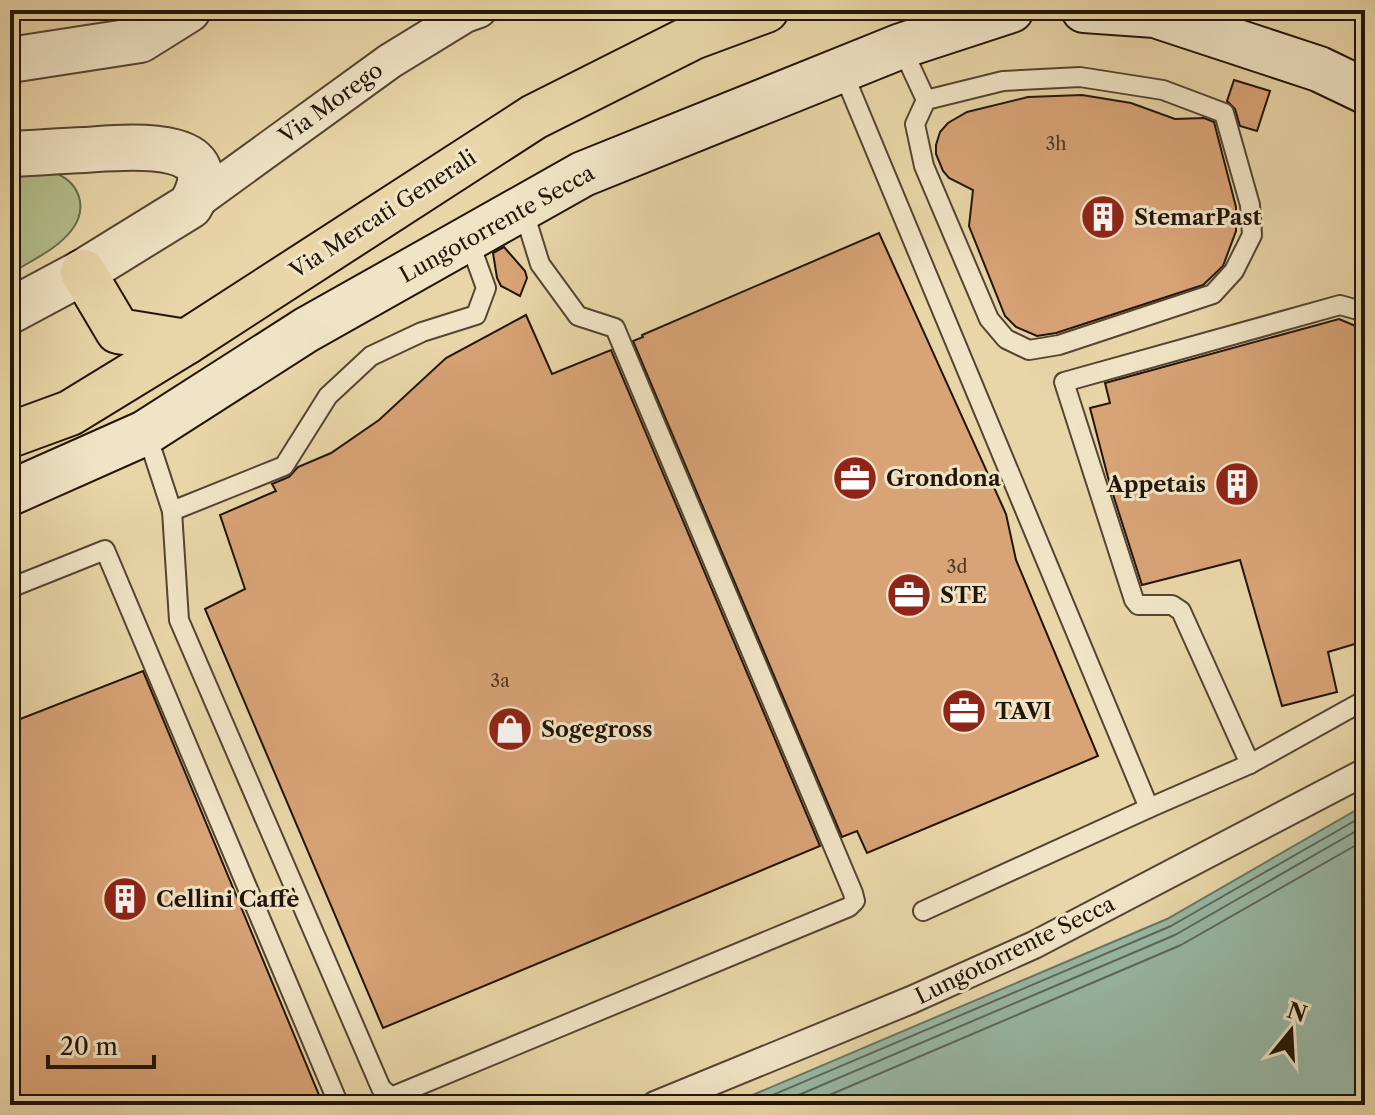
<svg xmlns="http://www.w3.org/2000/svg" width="1375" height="1115" font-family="'Libre Caslon Text',serif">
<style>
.green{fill:#b3be8a;stroke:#6a6a4a;stroke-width:2}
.water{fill:#98b9a6;stroke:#697767;stroke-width:2}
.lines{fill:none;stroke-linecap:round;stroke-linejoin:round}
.shore{stroke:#5d6758;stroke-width:2}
.building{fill:#d8a376;stroke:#221509;stroke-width:2}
.service-casing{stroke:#544531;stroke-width:22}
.pedestrian-casing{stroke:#544531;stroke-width:30}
.minor-casing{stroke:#544531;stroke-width:38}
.tertiary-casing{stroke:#544531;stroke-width:48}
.secondary-casing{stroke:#221509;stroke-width:48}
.primary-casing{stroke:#221509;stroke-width:48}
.service{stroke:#f1e4c6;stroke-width:18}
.pedestrian{stroke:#f1e4c6;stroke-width:26}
.minor{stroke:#f1e4c6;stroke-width:34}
.tertiary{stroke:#f1e4c6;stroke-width:44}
.secondary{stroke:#f1e4c6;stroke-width:44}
.primary{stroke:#e9d6a8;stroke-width:44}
.labels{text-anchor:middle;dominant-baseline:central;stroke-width:6;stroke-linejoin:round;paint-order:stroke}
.number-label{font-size:18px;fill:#503824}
.street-label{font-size:22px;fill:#221509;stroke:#f1e4c6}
.poi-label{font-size:22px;font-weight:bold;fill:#221509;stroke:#f1e4c6;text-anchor:start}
</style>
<rect width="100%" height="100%" fill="#e9d6a8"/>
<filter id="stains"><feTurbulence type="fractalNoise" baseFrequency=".0025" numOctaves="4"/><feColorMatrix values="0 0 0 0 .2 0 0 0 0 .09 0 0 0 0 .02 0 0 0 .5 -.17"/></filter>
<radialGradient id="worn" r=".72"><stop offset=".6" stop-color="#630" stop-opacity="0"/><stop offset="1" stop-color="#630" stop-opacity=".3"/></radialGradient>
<path class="green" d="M10 168C23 168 41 167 53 172 80 182 89 208 71 231 56 250 30 261 10 274Z"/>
<path class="water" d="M1365 805V1105H729L1167 919Z"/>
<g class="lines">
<g class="shore">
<path d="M749 1105 1171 926 1365 815"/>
<path d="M775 1105 1175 935 1365 826"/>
<path d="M806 1105 1181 945 1365 840"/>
</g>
</g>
<g class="building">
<path d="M1234 80 1270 91 1257 131 1240 126 1235 109 1227 101Z"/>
<path d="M1082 95 1131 103 1175 119 1204 118 1214 122 1236 207V231L1223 266 1203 285 1056 333 1037 336 1016 327 1005 316 969 226 973 190 949 178 943 171 936 154V145L940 132 948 123 967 112 1028 97Z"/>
<path d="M879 233 1006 514 1016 560 1098 756 867 853 857 831 842 837 633 341 643 337 642 335Z"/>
<path d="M504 247 525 271 527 278 520 296 501 286 497 278 493 253Z"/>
<path d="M526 315 552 374 611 350 820 846 383 1028 205 609 245 589 220 515 276 491 272 484 289 477 298 467 331 453 379 420 446 358Z"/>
<path d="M1339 319 1365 330V641L1328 652 1337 692 1282 706 1240 560 1142 585 1110 485 1090 408 1110 403 1105 383Z"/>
<path d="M143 671 319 1095 294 1105H22L10 1076V723Z"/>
</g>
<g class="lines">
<g class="service-casing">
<g id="service">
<path d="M901 46 926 100 915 124 924 166 989 319 1006 339 1029 350 1059 345 1213 294 1234 271 1252 235 1250 205 1224 113 1163 90 1080 77 1003 81 926 100"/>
<path d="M842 70 1149 808 923 911"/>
<path d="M153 453 172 511 179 620 381 1088 391 1097 849 907 855 901 853 893 615 328 578 316 540 264 527 222"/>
<path d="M172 511 284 466 328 396 371 356 422 332 476 315 486 288 473 252"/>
<path d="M10 588 105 550 339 1105"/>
<path d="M1250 764 1181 611 1172 605H1138L1134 600 1064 382 1340 305 1365 312"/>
<path d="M1149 808 1250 764 1365 700"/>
</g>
</g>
<g class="pedestrian-casing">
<path id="pedestrian" d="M655 1105 911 1000 1034 945 1365 772"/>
</g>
<g class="minor-casing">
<path id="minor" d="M190 206 390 61 465 15 479 10"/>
</g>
<g class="tertiary-casing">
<g id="tertiary">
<path d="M10 60 140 40 188 10"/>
<path d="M10 154C35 153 59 151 84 150 119 148 235 134 190 206L83 272 10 311"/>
</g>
</g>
<g class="secondary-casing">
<g id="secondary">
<path d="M1084 10 1155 15 1319 69 1365 91"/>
<path d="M10 493 145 433 306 330 583 174 901 46 1011 10"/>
</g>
</g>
<g class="primary-casing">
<g id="primary">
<path d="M83 272 118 331 186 342"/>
<path d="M10 435 70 413 186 342 534 117 693 37 766 10"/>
</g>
</g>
<use href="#service" class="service"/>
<use href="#pedestrian" class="pedestrian"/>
<use href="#minor" class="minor"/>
<use href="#tertiary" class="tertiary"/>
<use href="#secondary" class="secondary"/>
<use href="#primary" class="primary"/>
</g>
<defs>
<g id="building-disc" transform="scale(2.3)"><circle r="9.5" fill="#8f2418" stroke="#f1e4c6"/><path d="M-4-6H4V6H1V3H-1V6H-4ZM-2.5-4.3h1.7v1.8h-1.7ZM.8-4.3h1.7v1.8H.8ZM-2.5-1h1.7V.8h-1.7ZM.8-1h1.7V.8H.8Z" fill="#fff"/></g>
<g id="office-disc" transform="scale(2.3)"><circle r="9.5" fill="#8f2418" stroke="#f1e4c6"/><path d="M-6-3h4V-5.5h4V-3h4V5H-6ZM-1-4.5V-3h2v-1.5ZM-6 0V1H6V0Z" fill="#fff"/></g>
<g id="shop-disc" transform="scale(2.3)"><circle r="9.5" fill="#8f2418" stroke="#f1e4c6"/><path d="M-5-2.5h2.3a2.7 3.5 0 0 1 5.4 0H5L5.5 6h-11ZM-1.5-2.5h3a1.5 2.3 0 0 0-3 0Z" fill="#fff"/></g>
</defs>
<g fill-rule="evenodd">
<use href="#building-disc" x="1103" y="217"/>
<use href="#office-disc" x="855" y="478"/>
<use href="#building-disc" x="1237" y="484"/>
<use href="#office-disc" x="909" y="595"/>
<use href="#office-disc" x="964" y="711"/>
<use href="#shop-disc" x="510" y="729"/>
<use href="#building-disc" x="125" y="899"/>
</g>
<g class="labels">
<g class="number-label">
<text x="1056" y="144">3h</text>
<text x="957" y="567">3d</text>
<text x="500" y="681">3a</text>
</g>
<g class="street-label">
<text transform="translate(331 103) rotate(-36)">Via Morego</text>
<text transform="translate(383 214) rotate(-33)">Via Mercati Generali</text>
<text transform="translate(497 224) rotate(-29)">Lungotorrente Secca</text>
<text transform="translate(1015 950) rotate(-26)">Lungotorrente Secca</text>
</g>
<g class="poi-label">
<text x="1134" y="217">StemarPast</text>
<text x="886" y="478">Grondona</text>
<text x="1206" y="484" text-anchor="end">Appetais</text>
<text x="940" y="595">STE</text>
<text x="995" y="711">TAVI</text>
<text x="541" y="729">Sogegross</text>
<text x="156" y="899">Cellini Caffè</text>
</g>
</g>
<rect width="1375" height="1115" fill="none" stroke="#e9d6a8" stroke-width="40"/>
<rect x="12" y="12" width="1351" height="1091" fill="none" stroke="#221509" stroke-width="4"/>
<rect x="20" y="20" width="1335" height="1075" fill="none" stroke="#221509" stroke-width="2"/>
<g transform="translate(1291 1031) rotate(18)" stroke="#f1e4c6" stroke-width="6" paint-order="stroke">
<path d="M0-6L14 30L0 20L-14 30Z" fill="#221509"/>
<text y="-12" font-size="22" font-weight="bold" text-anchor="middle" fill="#221509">N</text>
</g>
<path d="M48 1055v12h106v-12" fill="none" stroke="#221509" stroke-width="4"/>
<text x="60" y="1055" font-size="24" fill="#221509" stroke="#f1e4c6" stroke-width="6" paint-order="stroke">20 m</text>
<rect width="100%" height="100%" filter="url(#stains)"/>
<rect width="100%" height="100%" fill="url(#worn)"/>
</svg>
